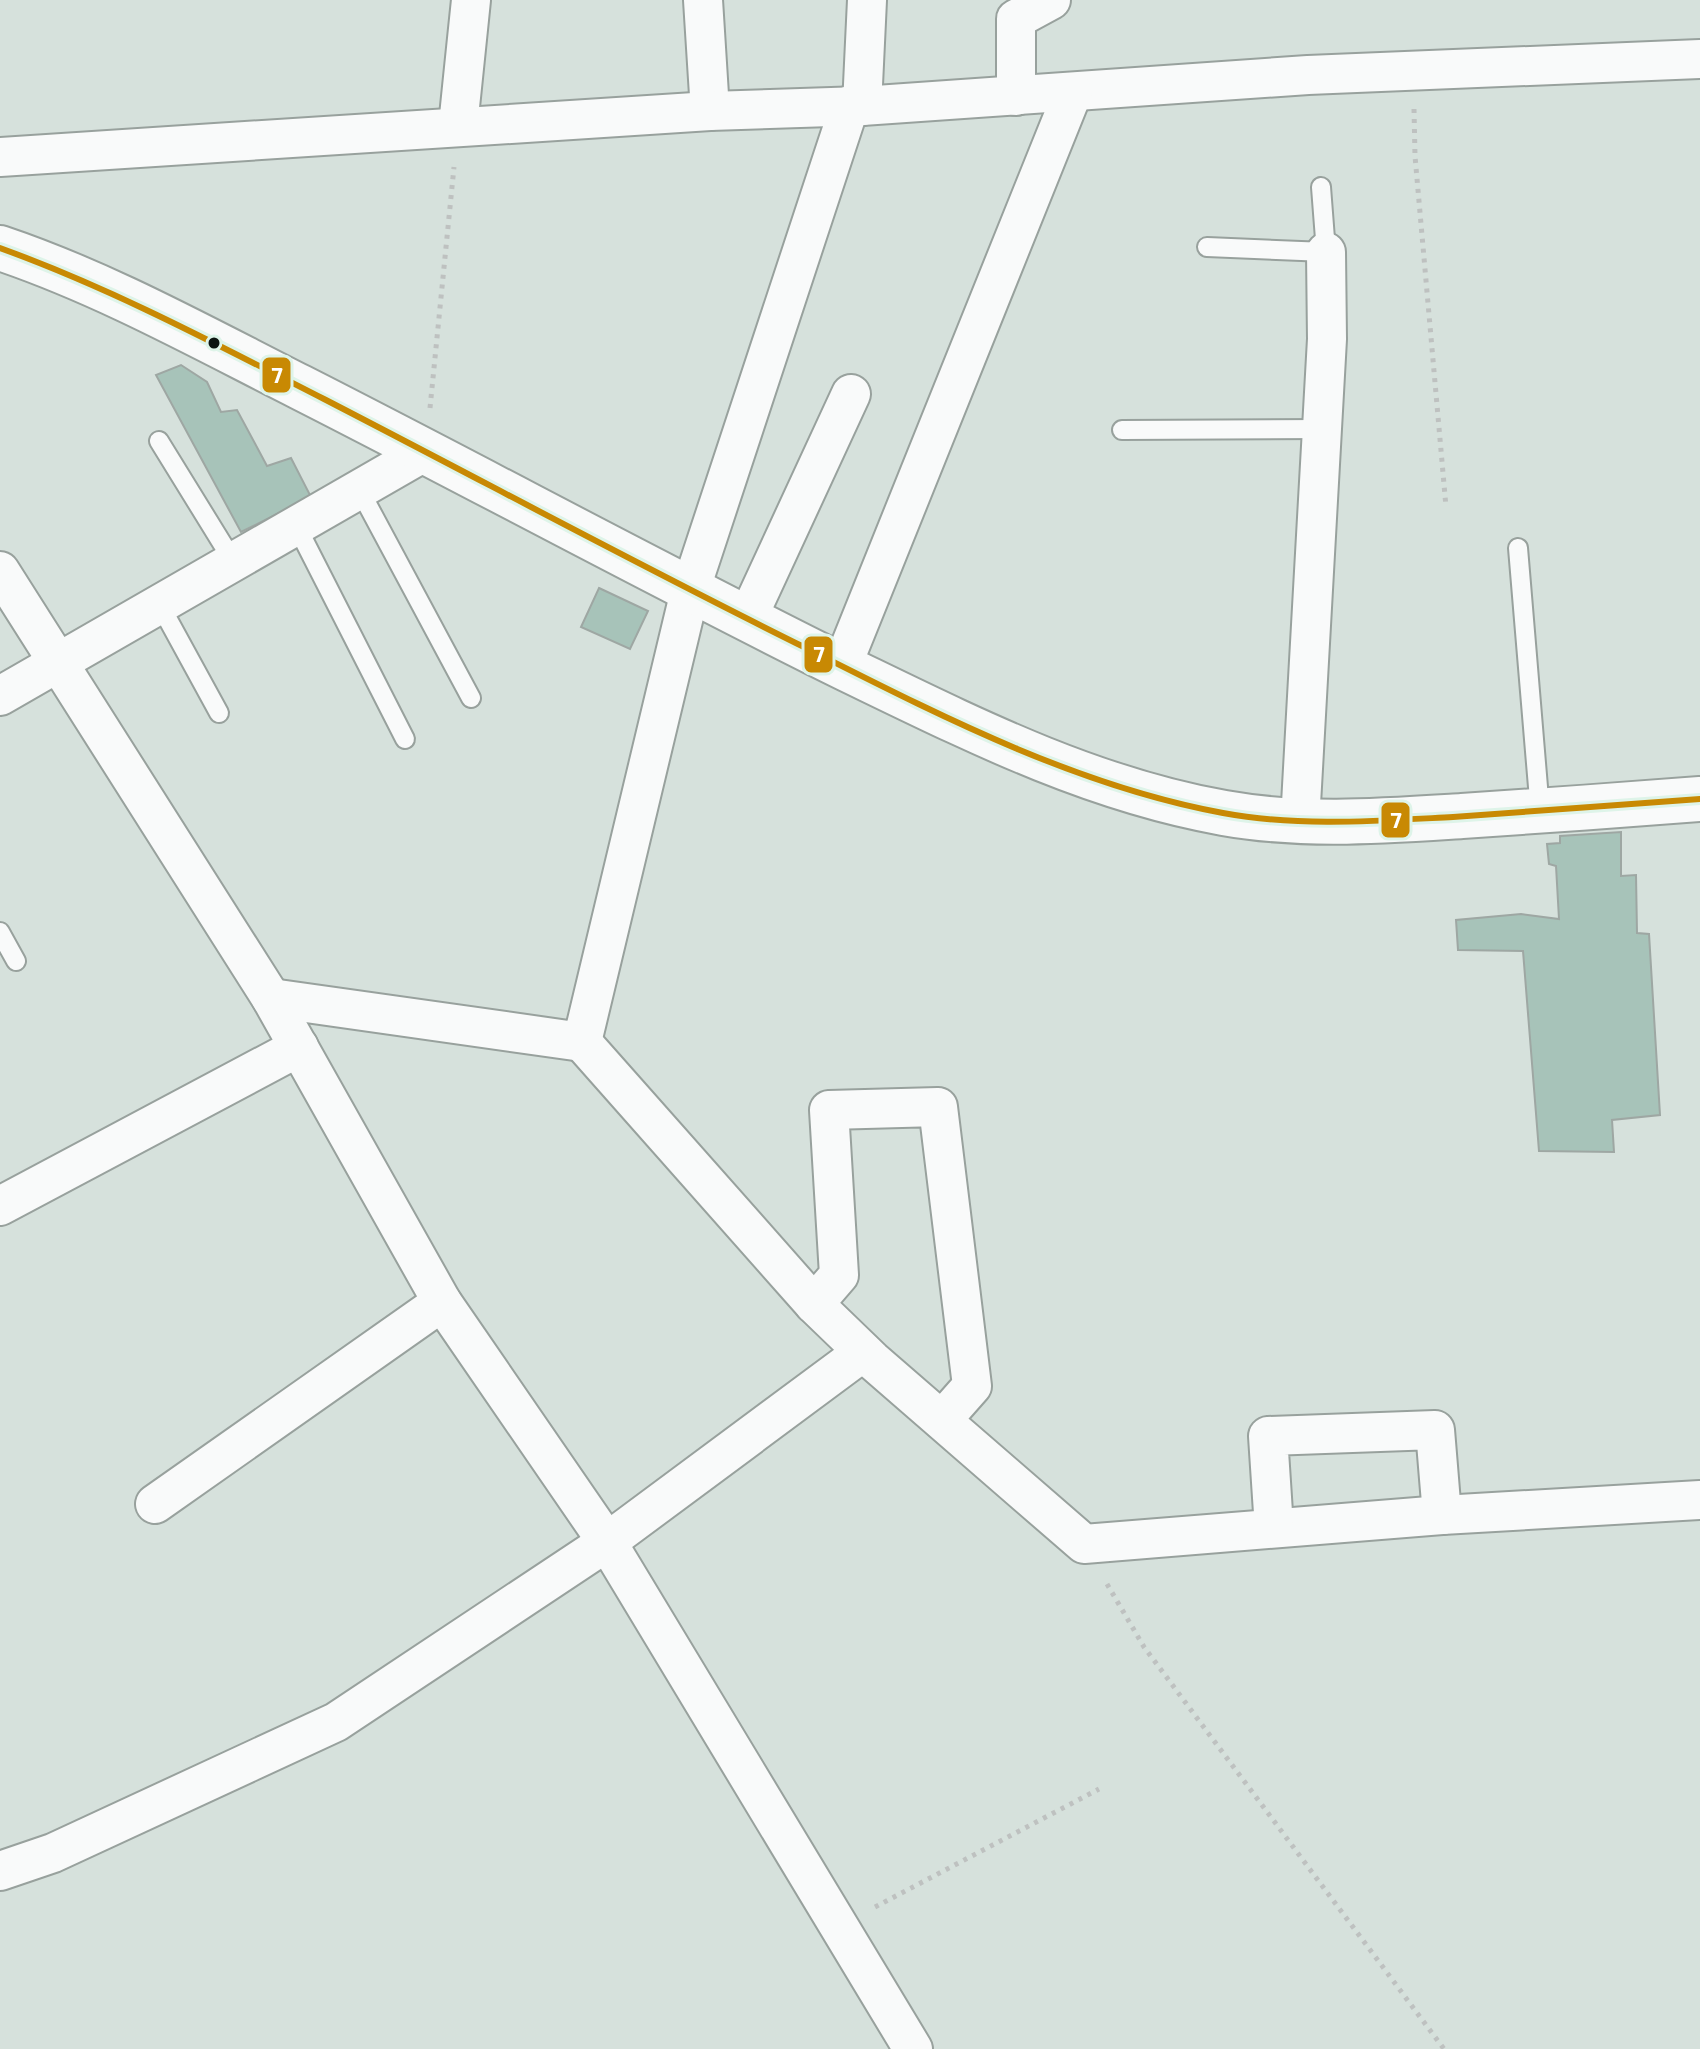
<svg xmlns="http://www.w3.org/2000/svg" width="1700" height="2049" font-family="'Exo 2',sans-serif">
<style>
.building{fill:#a7c3b9;stroke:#9ea7a3;stroke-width:2}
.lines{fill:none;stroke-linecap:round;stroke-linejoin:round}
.lane-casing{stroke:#98a19d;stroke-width:22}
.street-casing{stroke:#98a19d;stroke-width:42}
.secondary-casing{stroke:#98a19d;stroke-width:48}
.path{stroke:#bec1c0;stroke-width:5;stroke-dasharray:4 6;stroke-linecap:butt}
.lane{stroke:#f9fafa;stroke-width:18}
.street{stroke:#f9fafa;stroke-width:38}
.secondary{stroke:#f9fafa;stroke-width:44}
.bus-1-casing{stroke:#def4e9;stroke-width:12}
.bus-1{stroke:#c88903;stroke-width:6}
.bus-dot{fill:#0d1511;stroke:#def4e9;stroke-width:3}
.line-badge{stroke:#def4e9;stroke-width:3}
.badge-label{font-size:22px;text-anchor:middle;font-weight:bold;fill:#fff}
</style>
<rect width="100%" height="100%" fill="#d6e1dc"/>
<g class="building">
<path d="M181 365 207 382 221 412 237 410 267 466 291 458 311 497 241 532 156 375Z"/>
<path d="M599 588 648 611 630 649 581 627Z"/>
<path d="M1621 832V876L1636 875 1637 933 1649 934 1660 1115 1612 1120 1614 1152 1539 1151 1523 951 1458 950 1456 920 1521 914 1559 919 1556 866 1549 864 1547 844 1560 843V836Z"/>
</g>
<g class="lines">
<g class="lane-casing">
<g id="lane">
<path d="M1207 247 1326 252 1321 187"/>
<path d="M1122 430 1322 429"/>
<path d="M159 441 233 561"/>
<path d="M359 489 471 698"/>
<path d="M296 525 405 739"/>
<path d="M1518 548 1540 811"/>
<path d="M160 605 219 713"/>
<path d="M0 932 16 961"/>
</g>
</g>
<g class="street-casing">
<g id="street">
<path d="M703 0 710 111"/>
<path d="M1016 96V19L1051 0"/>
<path d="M862 106 867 0"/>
<path d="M458 126 471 0"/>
<path d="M0 157 710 111 862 106 1308 75 1700 59"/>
<path d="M0 571 271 998 442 1302 607 1542 913 2049"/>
<path d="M747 619 851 394"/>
<path d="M842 666 1073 92"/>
<path d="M0 696 426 451"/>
<path d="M1300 822 1327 339 1326 252"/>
<path d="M271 998 582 1042 690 591 850 105"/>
<path d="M582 1042 814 1304 872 1360 1084 1544 1442 1515 1700 1500"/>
<path d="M0 1206 299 1047"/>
<path d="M814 1304 839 1275 829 1110 938 1107 972 1386 942 1420"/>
<path d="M155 1504 442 1302"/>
<path d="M1274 1528 1268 1436 1435 1430 1442 1515"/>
<path d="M0 1871 53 1853 336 1722 607 1542 863 1352"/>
</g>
</g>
<g class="secondary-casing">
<path id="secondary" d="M0 248C104 283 203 338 300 387 483 480 663 578 847 669 969 728 1089 789 1224 813 1302 827 1382 821 1462 816 1541 811 1621 805 1700 799"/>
</g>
<g class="path">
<path d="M1414 109 1415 156 1446 507"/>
<path d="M430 408 454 167"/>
<path d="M1107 1584 1144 1647 1444 2049"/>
<path d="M875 1907 1099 1789"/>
</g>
<use href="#lane" class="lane"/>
<use href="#street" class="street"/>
<use href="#secondary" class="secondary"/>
<g class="bus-1-casing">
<path id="bus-1" d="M0 248C113 289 218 345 324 399 485 482 644 568 806 648 939 715 1076 786 1223 813 1299 827 1376 821 1453 817 1535 811 1618 805 1700 799"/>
</g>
<use href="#bus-1" class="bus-1"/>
</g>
<circle class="bus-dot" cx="214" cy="343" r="7"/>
<g class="line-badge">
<rect x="261" y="356" width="31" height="38" rx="8" fill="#c88903"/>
<rect x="803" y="635" width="31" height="39" rx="8" fill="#c88903"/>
<rect x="1380" y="801" width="31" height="38" rx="8" fill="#c88903"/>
</g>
<g class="badge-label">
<text x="277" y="383">7</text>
<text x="819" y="662">7</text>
<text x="1396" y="828">7</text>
</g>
</svg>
